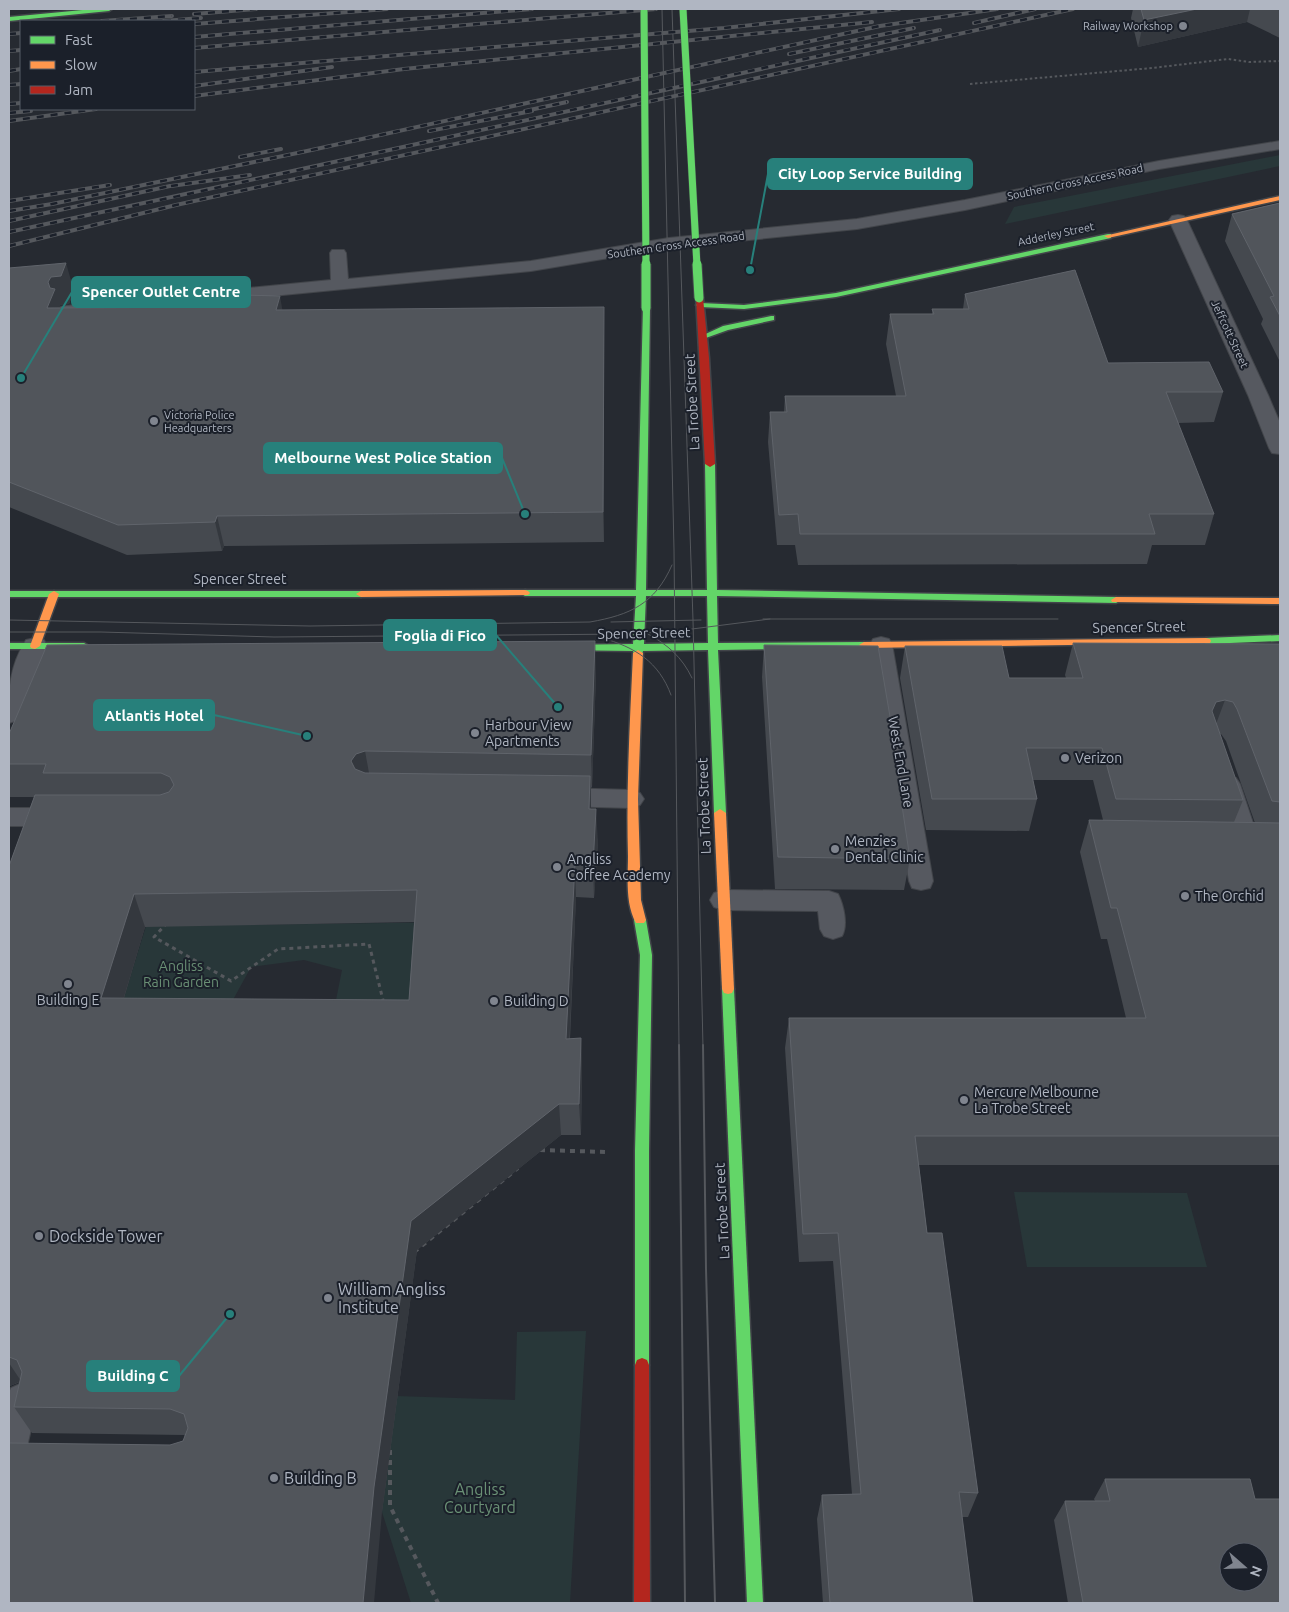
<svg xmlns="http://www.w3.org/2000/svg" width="1289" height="1612" font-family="Ubuntu,sans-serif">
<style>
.green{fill:#283739}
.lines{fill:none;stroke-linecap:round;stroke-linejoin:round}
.lane-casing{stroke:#42454a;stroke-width:2}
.street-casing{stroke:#42454a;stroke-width:2}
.fast-casing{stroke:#42454a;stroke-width:3}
.slow-casing{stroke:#42454a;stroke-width:3}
.jam-casing{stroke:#42454a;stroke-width:3}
.path-far2{stroke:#55585d;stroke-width:2;stroke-dasharray:2.5 2.5;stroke-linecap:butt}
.path-far1{stroke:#55585d;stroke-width:3;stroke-dasharray:4 4;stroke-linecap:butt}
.path{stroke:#55585d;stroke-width:4;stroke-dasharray:5 5;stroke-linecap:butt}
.lane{fill:#565960;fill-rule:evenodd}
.street{fill:#565960;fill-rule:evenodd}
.fast{fill:#63d668;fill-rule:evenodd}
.slow{fill:#ff974d;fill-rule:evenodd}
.jam{fill:#b3261e;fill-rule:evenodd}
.tram-far1{stroke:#55585d;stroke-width:1}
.tram{stroke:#55585d;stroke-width:2}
.rail-casing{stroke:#55585d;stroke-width:4}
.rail{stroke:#1b202a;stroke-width:2.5;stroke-dasharray:7;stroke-linecap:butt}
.fast-bridge-far1-casing{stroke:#42454a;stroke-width:8;stroke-linecap:butt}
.fast-bridge-casing{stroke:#42454a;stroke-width:11;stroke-linecap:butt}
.fast-bridge-far1{stroke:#63d668;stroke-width:7}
.fast-bridge{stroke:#63d668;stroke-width:9}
.wall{fill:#45494f;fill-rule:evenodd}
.shaded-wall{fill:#34383e}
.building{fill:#51555b;stroke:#60646b;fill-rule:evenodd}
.poi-dot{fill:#80858f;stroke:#1b202a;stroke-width:2}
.labels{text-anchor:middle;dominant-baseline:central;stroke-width:4;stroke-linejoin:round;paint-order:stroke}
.far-poi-label{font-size:11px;fill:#b0b6c2;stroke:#1b202a;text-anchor:end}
.far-street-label{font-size:11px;fill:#b0b6c2;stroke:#1b202a}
.street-label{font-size:14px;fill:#b0b6c2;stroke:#1b202a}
.poi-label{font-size:14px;fill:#b0b6c2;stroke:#1b202a;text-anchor:start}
.park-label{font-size:14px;fill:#6a9075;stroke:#1b202a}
.near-poi-label{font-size:16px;fill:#b0b6c2;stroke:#1b202a;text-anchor:start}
.near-park-label{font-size:16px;fill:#6a9075;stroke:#1b202a}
.leader{fill:none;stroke:#27807b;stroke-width:2}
.callout-dot{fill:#27807b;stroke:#1b202a;stroke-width:2}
.callout{fill:#27807b;stroke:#27807b;stroke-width:2}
.callout-label{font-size:15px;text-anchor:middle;font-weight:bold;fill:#fff}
</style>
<rect width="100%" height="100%" fill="#262a31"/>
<g class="green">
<path d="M1280 155V166L1005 224 1014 207Z"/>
<path d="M463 922 415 1031 330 1030 342 970 304 960 251 967 229 1007 114 1030 146 926Z"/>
<path d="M1014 1192 1187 1193 1207 1267H1027Z"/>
<path d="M586 1331 570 1603H411L382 1512 396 1396 515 1400 517 1332Z"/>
</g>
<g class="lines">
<g class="lane-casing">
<g id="lane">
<path d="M1280 141V149L1159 169 965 210 857 229 669 248 531 271 66 316 60 315 58 311 60 307 66 306 331 280 330 253 332 250H344L346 253 348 279 531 261 669 238 857 219 965 200 1159 161Z"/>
<path d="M881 637 889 639 892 644 933 881 930 888 921 890 912 888 909 881 870 644 873 639Z"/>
<path d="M1228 776 1236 778 1240 784 1260 844 1257 850 1248 853 1239 850 1236 844 1216 784 1220 778Z"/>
<path d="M559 788 632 790 640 793 644 799 640 805 632 808 559 806 551 803 547 797 551 791Z"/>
<path d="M9 808H59L67 811 71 817 67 823 59 826H9Z"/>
<path d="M723 890 829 891 838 894C844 906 848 925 842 936L833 939 824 936 820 929 818 911 723 910 714 907 710 900 714 893Z"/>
<path d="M22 1383 33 1388 38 1399 26 1451 22 1463 10 1467 9 1393 11 1388Z"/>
</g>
</g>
<g class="street-casing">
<g id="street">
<path d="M1178 215 1184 216 1187 220 1268 395 1280 423V454L1272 453 1269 448 1248 395 1169 220 1172 216Z"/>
<path d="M35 638 44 640 47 646 22 714 18 720 9 723C9 691 8 669 26 640Z"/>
</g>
</g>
<g class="fast-casing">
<g id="fast">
<path d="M93 9H112L109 11 9 21V17Z"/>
<path d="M1108 234H1111V238L836 297 744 309 700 307 696 305 700 303 744 305 836 293Z"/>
<path d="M643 306 650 308 646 590H707L705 464 710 461 715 464 717 590 1116 597 1121 600 1116 603 717 596 718 643 864 642 869 645 864 648 718 650 726 813 720 817 716 816 714 813 708 650 643 651 642 655H634L633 651 553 650 552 648 553 646 557 645 633 644 636 596H525L520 593 525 590H636ZM646 596H707L708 643 644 644Z"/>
<path d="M771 316H774V320L728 330 703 339 699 337 723 326Z"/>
<path d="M9 591H361L366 594 361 597H9Z"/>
<path d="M1280 635V641L1206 644 1201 641 1206 638Z"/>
<path d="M9 643H84L89 646 84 649H9Z"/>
<path d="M640 915 644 917 646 920 652 955 649 1151V1365L647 1370 642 1372 637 1370 635 1365V1151L640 955 634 920 636 917Z"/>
<path d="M728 984 732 985 734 989 763 1603H747L722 989 724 985Z"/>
</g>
</g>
<g class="slow-casing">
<g id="slow">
<path d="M1280 196V200L1108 238 1104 236Z"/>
<path d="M525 590 528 591 530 593 528 595 361 597 356 594 361 591Z"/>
<path d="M54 591 59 594 40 646 35 649 31 648 30 646 49 594Z"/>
<path d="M1116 597 1280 598V604L1112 602 1111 600Z"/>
<path d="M1206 638 1210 639 1211 641 1210 643 864 648 859 645 864 642Z"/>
<path d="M638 650 643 653 638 799 641 900 646 920 644 923H636C625 904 628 877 628 856 626 788 630 721 633 653Z"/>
<path d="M720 809 726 813 734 989 732 993 728 994 724 993 722 989 714 813Z"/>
</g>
</g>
<g class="jam-casing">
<g id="jam">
<path d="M696 296 703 298 709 358 715 464 710 467 705 464Z"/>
<path d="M642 1358 647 1360 649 1365 650 1603H634L635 1365 637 1360Z"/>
</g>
</g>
<path class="path-far2" d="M970 84 1152 68 1228 59 1249 62 1280 61"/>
<path class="path-far1" d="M167 923 154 937 231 981 278 949 369 944 384 1004"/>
<g class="path">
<path d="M540 1150 606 1152"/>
<path d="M414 1252 518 1168"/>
<path d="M390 1450V1506L438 1603"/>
</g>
<use href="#lane" class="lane"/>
<use href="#street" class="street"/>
<use href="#fast" class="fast"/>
<use href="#slow" class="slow"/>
<use href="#jam" class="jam"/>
<g class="tram-far1">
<path d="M662 9 674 550 679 1047"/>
<path d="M672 9 693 620 703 1047"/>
<path d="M763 619H1058"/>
<path d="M9 620 310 626 590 622C630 615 655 604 672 565"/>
<path d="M611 622 701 620"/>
<path d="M9 632H101L274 637 630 634 692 629 770 619"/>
<path d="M648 634C668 645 682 657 692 678"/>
<path d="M602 638C635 647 659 662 671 695"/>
</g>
<g class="tram">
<path d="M679 1045 685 1603"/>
<path d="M703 1045 706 1269 715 1603"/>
</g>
<g class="rail-casing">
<g id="rail">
<path d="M194 14 256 9"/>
<path d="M102 21 172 16"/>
<path d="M164 21 201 18"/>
<path d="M974 23 1035 9"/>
<path d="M194 24 387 9"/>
<path d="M9 34 21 33"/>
<path d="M194 37 532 9"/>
<path d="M194 48 656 9"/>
<path d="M9 51 21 50"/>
<path d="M789 54 914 28"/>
<path d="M9 71 21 69"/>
<path d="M194 72 724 28 899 9"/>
<path d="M9 85 21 84"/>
<path d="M194 86 332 67"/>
<path d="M194 96 404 69 872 22"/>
<path d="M9 104 21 103"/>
<path d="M525 111 567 102"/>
<path d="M9 113 31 111"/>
<path d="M9 121 96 109"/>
<path d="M429 131 532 111"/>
<path d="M240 157 281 149"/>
<path d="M171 186 250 175"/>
<path d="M9 201 110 185"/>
<path d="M9 211 52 204 307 151 880 26 997 9"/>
<path d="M9 221 170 186"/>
<path d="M9 232C320 167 629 96 940 30"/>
<path d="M9 246 176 205 1073 9"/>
</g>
</g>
<use href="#rail" class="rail"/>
<g class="fast-bridge-far1-casing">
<g id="fast-bridge-far1">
<path d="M644 9 646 266"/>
<path d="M683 9 697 266"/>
</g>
</g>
<g class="fast-bridge-casing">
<g id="fast-bridge">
<path d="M646 264V308"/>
<path d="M697 264 699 298"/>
</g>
</g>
<use href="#fast-bridge-far1" class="fast-bridge-far1"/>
<use href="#fast-bridge" class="fast-bridge"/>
</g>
<g class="wall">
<path d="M1133 9H1280V38L1247 22 1138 47 1131 18Z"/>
<path d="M1280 203V362L1261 324 1263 319 1225 241 1232 214Z"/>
<path d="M9 268 74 291 69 304 60 305 61 308 282 310 604 335V542L224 546 222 551 127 555 9 507Z"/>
<path d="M965 294 1108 363 1223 392 1214 422 1178 423 1214 514 1205 545H1152L1147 564 798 565 795 545H777L768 442 770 412H784L785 396H896L886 344 890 314H932V309H963Z"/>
<path d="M1073 643 1280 644V1165H919L927 1233 978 1493 968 1517H962L973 1603H823L817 1519 822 1495 852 1494 833 1261 799 1262 785 1048 789 1018H1126L1107 939H1101L1080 852 1089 820H1103L1093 780H1033L1037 799 1029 831 926 830 900 678 905 646 1009 678H1066L1065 675ZM1220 734H1221L1226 741 1255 823 1234 822 1243 800Z"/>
<path d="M764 645 904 799 902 809 910 859 904 890 775 889 762 677Z"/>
<path d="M596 674 592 788 591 787V809L598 842 594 898 576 897 570 1039 581 1038 582 1070 581 1135H561L417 1250 382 1512 170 1445 183 1441 185 1436 184 1435 32 1433 14 1407 20 1382 10 1386 9 1389V866L34 797H10L9 794V734ZM414 922 409 1000 124 998 145 927Z"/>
<path d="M1105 1479 1280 1603H1068L1054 1520 1065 1501H1095L1094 1499Z"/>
</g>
<g class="shaded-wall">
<path d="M1197 9H1250L1247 22 1138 47 1144 20Z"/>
<path d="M66 263 74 291 69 304 60 305 63 317 47 308 48 282 51 277Z"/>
<path d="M280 296 285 325 276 310Z"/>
<path d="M604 307V542L603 512Z"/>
<path d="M217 516 224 546 222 551 215 522Z"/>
<path d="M595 641 596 674 592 788 591 755Z"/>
<path d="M1225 700 1213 732 1212 711 1216 702Z"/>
<path d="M365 751 371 784 362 787 351 761 356 754Z"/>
<path d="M590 776 591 809H589Z"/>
<path d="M596 809 598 842 594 898 593 866Z"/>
<path d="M575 864 576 897 568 1070 566 1039Z"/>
<path d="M134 894 145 927 114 1030 101 998Z"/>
<path d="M581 1038 582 1070 581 1135 579 1104Z"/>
<path d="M559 1104 561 1135 417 1250 382 1512 374 1603H363L374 1487 411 1221Z"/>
<path d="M9 1363 21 1381 10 1386 9 1389Z"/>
</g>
<g class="building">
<path d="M1141 9H1197L1144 20Z"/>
<path d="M1280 203V316L1270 297 1274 296 1232 214Z"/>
<path d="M66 263 61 276 51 277 48 282 50 288 55 289 47 308 238 307 242 295 280 296 276 310 604 307 603 512 217 516 215 522 118 525 9 482V268Z"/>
<path d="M1075 270 1108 363 1209 362 1223 392H1166L1214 514H1149L1155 534H800L798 514 779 515 770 412H787L785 396H906L890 314H934L932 309H969L965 294Z"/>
<path d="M595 641 591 755 365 751 356 754 351 761 355 769 365 773 590 776 589 809H596L593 866 575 864 566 1039 581 1038 579 1104H559L411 1221 374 1487 363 1603H9V1443L170 1445 183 1441 188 1428 184 1414 170 1409 14 1407 22 1372 17 1360 9 1357V866L35 795H160L169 792 174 785 170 777 161 773H43L46 764H9V734L47 645ZM417 890 409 1000 101 998 134 894Z"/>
<path d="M1073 643 1280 644V802L1272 801 1237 709 1233 702 1225 700 1216 702 1212 711 1243 800 1116 799 1102 748H1026L1037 799H932L905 646H1002L1009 678H1083Z"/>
<path d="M764 645 878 646 904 799H901L910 859 778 857Z"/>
<path d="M1089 820 1280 823V1136H915L927 1233H942L978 1493 959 1492 973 1603H830L822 1495 861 1494 838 1233 803 1234 789 1018H1146L1117 908H1111Z"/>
<path d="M1105 1479H1250L1255 1499H1280V1603H1083L1065 1501H1110ZM1229 1552H1259V1582H1229Z"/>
</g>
<g class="poi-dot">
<circle cx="1183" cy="26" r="5"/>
<circle cx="154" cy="421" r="5"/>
<circle cx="475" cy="733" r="5"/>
<circle cx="1065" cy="758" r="5"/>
<circle cx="835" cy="849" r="5"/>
<circle cx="557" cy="867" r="5"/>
<circle cx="1185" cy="896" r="5"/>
<circle cx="68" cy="984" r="5"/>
<circle cx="494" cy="1001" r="5"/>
<circle cx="964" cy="1100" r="5"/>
<circle cx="39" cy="1236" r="5"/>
<circle cx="328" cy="1298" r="5"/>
<circle cx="274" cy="1478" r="5"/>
</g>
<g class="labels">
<g class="far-poi-label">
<text x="1173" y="26">Railway Workshop</text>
<text x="164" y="415" text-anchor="start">Victoria Police<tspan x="164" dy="13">Headquarters</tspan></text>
</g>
<g class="far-street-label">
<text transform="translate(1075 182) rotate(-12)">Southern Cross Access Road</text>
<text transform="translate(1056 234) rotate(-12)">Adderley Street</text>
<text transform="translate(676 245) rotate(-8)">Southern Cross Access Road</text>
<text transform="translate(1230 334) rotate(65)">Jeffcott Street</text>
</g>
<g class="street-label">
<text transform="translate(692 402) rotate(-93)">La Trobe Street</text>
<text x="240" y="579">Spencer Street</text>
<text transform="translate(1139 627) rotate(-1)">Spencer Street</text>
<text transform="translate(644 633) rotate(-1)">Spencer Street</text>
<text transform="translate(901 762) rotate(80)">West End Lane</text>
<text transform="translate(704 806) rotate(-92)">La Trobe Street</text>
<text transform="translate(722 1211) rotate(-93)">La Trobe Street</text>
</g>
<g class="poi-label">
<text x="485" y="725">Harbour View<tspan x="485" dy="16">Apartments</tspan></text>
<text x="1075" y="758">Verizon</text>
<text x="845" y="841">Menzies<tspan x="845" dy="16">Dental Clinic</tspan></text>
<text x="567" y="859">Angliss<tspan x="567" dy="16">Coffee Academy</tspan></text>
<text x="1195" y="896">The Orchid</text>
<text x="68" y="1000" text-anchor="middle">Building E</text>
<text x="504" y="1001">Building D</text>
<text x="974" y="1092">Mercure Melbourne<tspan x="974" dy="16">La Trobe Street</tspan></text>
</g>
<g class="park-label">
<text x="181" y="966">Angliss<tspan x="181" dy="16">Rain Garden</tspan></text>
</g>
<g class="near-poi-label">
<text x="49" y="1236">Dockside Tower</text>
<text x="338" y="1289">William Angliss<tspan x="338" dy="18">Institute</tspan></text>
<text x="284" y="1478">Building B</text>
</g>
<g class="near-park-label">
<text x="480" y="1489">Angliss<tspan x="480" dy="18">Courtyard</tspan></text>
</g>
</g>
<path class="leader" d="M750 270L768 174M21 378L72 292M525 514L502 458M558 707L496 635M307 736L214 715M230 1314L179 1376"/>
<g class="callout-dot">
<circle cx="750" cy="270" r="5"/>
<circle cx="21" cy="378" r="5"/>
<circle cx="525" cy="514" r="5"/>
<circle cx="558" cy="707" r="5"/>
<circle cx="307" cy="736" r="5"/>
<circle cx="230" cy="1314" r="5"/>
</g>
<g class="callout">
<rect x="768" y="159" width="204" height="30" rx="5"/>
<rect x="72" y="277" width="178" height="30" rx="5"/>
<rect x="264" y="443" width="238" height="30" rx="5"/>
<rect x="384" y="620" width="112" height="30" rx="5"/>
<rect x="94" y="700" width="120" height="30" rx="5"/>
<rect x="87" y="1361" width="92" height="30" rx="5"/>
</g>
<g class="callout-label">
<text x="870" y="179">City Loop Service Building</text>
<text x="161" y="297">Spencer Outlet Centre</text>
<text x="383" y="463">Melbourne West Police Station</text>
<text x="440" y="641">Foglia di Fico</text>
<text x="154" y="721">Atlantis Hotel</text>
<text x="133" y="1381">Building C</text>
</g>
<rect width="1289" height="1612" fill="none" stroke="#b0b6c2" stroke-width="20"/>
<rect x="20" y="20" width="175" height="90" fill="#1b202a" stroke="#575c67"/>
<rect x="30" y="36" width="25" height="8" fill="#63d668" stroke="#575c67"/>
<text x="65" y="45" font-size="15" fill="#b0b6c2">Fast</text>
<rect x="30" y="61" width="25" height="8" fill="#ff974d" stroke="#575c67"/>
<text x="65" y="70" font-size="15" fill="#b0b6c2">Slow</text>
<rect x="30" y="86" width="25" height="8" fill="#b3261e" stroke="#575c67"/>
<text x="65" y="95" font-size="15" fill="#b0b6c2">Jam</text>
<g transform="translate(1244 1567) rotate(110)"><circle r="24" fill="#1b202a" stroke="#575c67"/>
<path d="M0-4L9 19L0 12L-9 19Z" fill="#80858f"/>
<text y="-8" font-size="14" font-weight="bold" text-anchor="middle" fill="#b0b6c2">N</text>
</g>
</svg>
